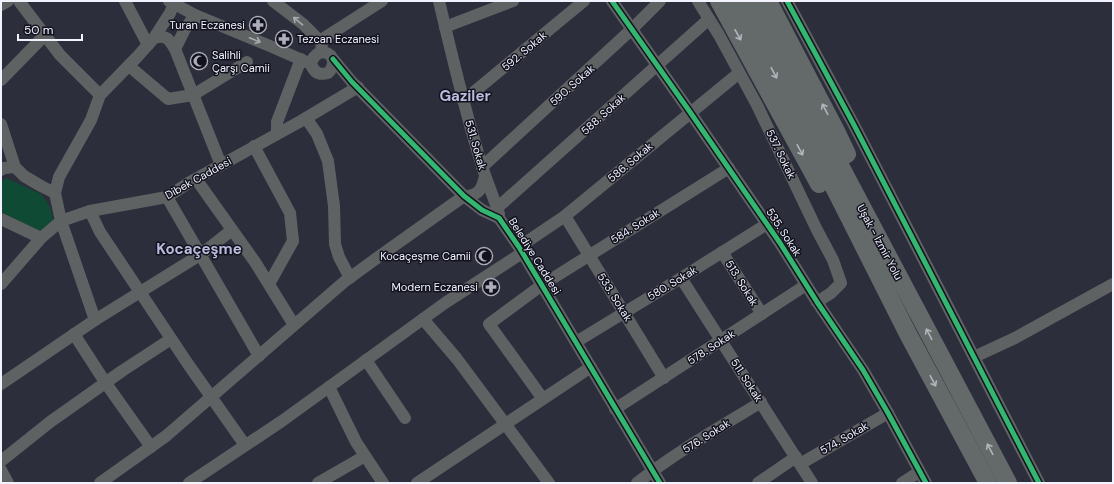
<svg xmlns="http://www.w3.org/2000/svg" width="1114" height="484" font-family="'DM Sans',sans-serif">
<style>
.green{fill:#0f4b34}
.lines{fill:none;stroke-linecap:round;stroke-linejoin:round}
.minor{stroke:#5f6263;stroke-width:12}
.highway{stroke:#646a6a;stroke-width:18}
.cycleway-casing{stroke:#12121e;stroke-width:8}
.cycleway{stroke:#33b770;stroke-width:5}
.oneway{stroke:#a8aab0}
.oneway2{stroke:#b2b5bb}
.labels{text-anchor:middle;dominant-baseline:central;stroke-width:3;stroke-linejoin:round;paint-order:stroke}
.poi-label{font-size:11px;fill:#f2f3fe;stroke:#12121e;text-anchor:end}
.street-label{font-size:11px;fill:#f2f3fe;stroke:#12121e}
.district-label{font-size:15px;font-weight:bold;fill:#babcdd;stroke:#12121e}
</style>
<rect width="100%" height="100%" fill="#2d2e3c"/>
<path class="green" d="M6 178 41 194 50 207 53 220 40 231 1 212V182Z"/>
<g class="lines">
<g class="minor">
<path d="M19 1 60 55 100 95"/>
<path d="M125 1 148 45"/>
<path d="M169 1 195 15 270 46 311 64C314 73 320 75 328 73 344 56 317 41 311 64"/>
<path d="M273 1 303 24 322 43"/>
<path d="M439 1C452 56 465 112 482 166 487 182 494 198 499 214"/>
<path d="M612 1 690 112 780 243 817 302 863 370 888 413 926 483"/>
<path d="M698 1 719 35 757 105 817 230 833 260 841 283 831 293 817 302"/>
<path d="M787 1 854 125 1039 483"/>
<path d="M1 5 8 1"/>
<path d="M445 27 513 1"/>
<path d="M154 38C166 34 169 39 175 49L221 165"/>
<path d="M175 49 185 29 195 15"/>
<path d="M321 52 322 43 324 38 382 1"/>
<path d="M333 59 352 82 464 196 482 210 499 218 519 247 660 483"/>
<path d="M129 66 168 99 193 95 247 62"/>
<path d="M1 80 45 35"/>
<path d="M463 101 584 1"/>
<path d="M306 118 317 134 328 161 334 206 335 244 339 257 350 278"/>
<path d="M1 124 15 167 24 176 41 186 55 193"/>
<path d="M277 134V122L301 59"/>
<path d="M254 146 290 213 293 241 269 284"/>
<path d="M482 167 632 29 660 1"/>
<path d="M1 170 4 168 15 167"/>
<path d="M196 179 255 262 294 325"/>
<path d="M167 197 259 356"/>
<path d="M497 208 709 19"/>
<path d="M90 211 100 232 188 364 245 445"/>
<path d="M565 216 664 378"/>
<path d="M1 219 41 238"/>
<path d="M519 247 565 216 739 73"/>
<path d="M722 252 762 314"/>
<path d="M681 278 812 483"/>
<path d="M1 284 41 238 61 221 90 211 167 197 190 182 301 121 358 87"/>
<path d="M423 319 457 359 549 483"/>
<path d="M95 320 61 221 55 193 59 177 91 120 100 95 138 56 154 38 170 13 175 1"/>
<path d="M74 334 105 382 151 447"/>
<path d="M576 342 681 278 767 224"/>
<path d="M974 357 1015 338 1113 284"/>
<path d="M366 360 405 418"/>
<path d="M1 384 95 320 200 255 232 230"/>
<path d="M329 387 356 442 383 483"/>
<path d="M543 399 489 324 542 285 729 168"/>
<path d="M615 409 806 285"/>
<path d="M1 461 50 422 122 371 171 339"/>
<path d="M800 464 888 413"/>
<path d="M1 470 8 483"/>
<path d="M100 483 166 436 344 282 381 255 464 196C479 196 482 189 485 176"/>
<path d="M189 483 282 421 445 303 522 253"/>
<path d="M318 483 365 456"/>
<path d="M417 483 591 367"/>
<path d="M637 483C676 452 719 428 761 402"/>
<path d="M758 483 796 457"/>
<path d="M902 483 919 472"/>
</g>
<g class="highway">
<path d="M719 1 819 184"/>
<path d="M737 1 836 191 908 334 988 483"/>
<path d="M753 1 1008 483"/>
<path d="M768 1 837 133 847 154"/>
</g>
<g class="cycleway-casing">
<g id="cycleway">
<path d="M612 1 690 112 780 243 817 302 863 370 888 413 926 483"/>
<path d="M787 1 854 125 1039 483"/>
<path d="M333 59 352 82 464 196 482 210 499 218 519 247 660 483"/>
</g>
</g>
<use href="#cycleway" class="cycleway"/>
</g>
<defs><path id="oneway-shaft" d="M-6 0H5M1.5-3L5.5 0L1.5 3" fill="none" stroke-width="1.6" stroke-linecap="round" stroke-linejoin="round"/></defs>
<g class="oneway">
<use href="#oneway-shaft" transform="translate(298 21) rotate(-140)"/>
<use href="#oneway-shaft" transform="translate(255 40) rotate(22)"/>
</g>
<g class="oneway2">
<use href="#oneway-shaft" transform="translate(738 35) rotate(61)"/>
<use href="#oneway-shaft" transform="translate(774 73) rotate(62)"/>
<use href="#oneway-shaft" transform="translate(825 109) rotate(-118)"/>
<use href="#oneway-shaft" transform="translate(800 150) rotate(62)"/>
<use href="#oneway-shaft" transform="translate(929 334) rotate(-118)"/>
<use href="#oneway-shaft" transform="translate(933 381) rotate(62)"/>
<use href="#oneway-shaft" transform="translate(990 449) rotate(-118)"/>
</g>
<defs>
<g id="pharmacy-ring" transform="scale(0.9)"><circle r="9.5" fill="#12121e" stroke="#adaeba" stroke-width="1.5"/><path d="M-2-6h4v4h4v4h-4v4h-4v-4h-4v-4h4Z" fill="#adaeba"/></g>
<g id="mosque-ring" transform="scale(0.9)"><circle r="9.5" fill="#12121e" stroke="#adaeba" stroke-width="1.5"/><path d="M3.5-4.9A6 6 0 1 0 3.5 4.9A5 5 0 1 1 3.5-4.9Z" fill="#adaeba"/></g>
</defs>
<g fill-rule="evenodd">
<use href="#pharmacy-ring" x="258" y="25"/>
<use href="#pharmacy-ring" x="284" y="39"/>
<use href="#mosque-ring" x="199" y="61"/>
<use href="#mosque-ring" x="484" y="256"/>
<use href="#pharmacy-ring" x="491" y="287"/>
</g>
<g class="labels">
<g class="poi-label">
<text x="245" y="25">Turan Eczanesi</text>
<text x="297" y="39" text-anchor="start">Tezcan Eczanesi</text>
<text x="212" y="55" text-anchor="start">Salihli<tspan x="212" dy="13">Çarşı Camii</tspan></text>
<text x="471" y="256">Kocaçeşme Camii</text>
<text x="478" y="287">Modern Eczanesi</text>
</g>
<g class="street-label">
<text transform="translate(524 51) rotate(-40)">592. Sokak</text>
<text transform="translate(572 85) rotate(-42)">590. Sokak</text>
<text transform="translate(603 114) rotate(-42)">588. Sokak</text>
<text transform="translate(476 145) rotate(74)">531. Sokak</text>
<text transform="translate(781 154) rotate(64)">537. Sokak</text>
<text transform="translate(630 162) rotate(-40)">586. Sokak</text>
<text transform="translate(198 178) rotate(-29)">Dibek Caddesi</text>
<text transform="translate(635 226) rotate(-32)">584. Sokak</text>
<text transform="translate(784 232) rotate(57)">535. Sokak</text>
<text transform="translate(880 242) rotate(62)">Uşak - İzmir Yolu</text>
<text transform="translate(535 256) rotate(58)">Belediye Caddesi</text>
<text transform="translate(672 283) rotate(-31)">580. Sokak</text>
<text transform="translate(742 283) rotate(58)">513. Sokak</text>
<text transform="translate(615 297) rotate(58)">533. Sokak</text>
<text transform="translate(711 347) rotate(-33)">578. Sokak</text>
<text transform="translate(747 380) rotate(57)">511. Sokak</text>
<text transform="translate(706 436) rotate(-32)">576. Sokak</text>
<text transform="translate(844 438) rotate(-30)">574. Sokak</text>
</g>
<g class="district-label">
<text x="465" y="96">Gaziler</text>
<text x="199" y="249">Kocaçeşme</text>
</g>
</g>
<rect width="1114" height="484" fill="none" stroke="#f2f3fe" stroke-width="4"/>
<path d="M18 34v6h64v-6" fill="none" stroke="#f2f3fe" stroke-width="2"/>
<text x="24" y="34" font-size="12" fill="#f2f3fe" stroke="#12121e" stroke-width="3" paint-order="stroke">50 m</text>
</svg>
